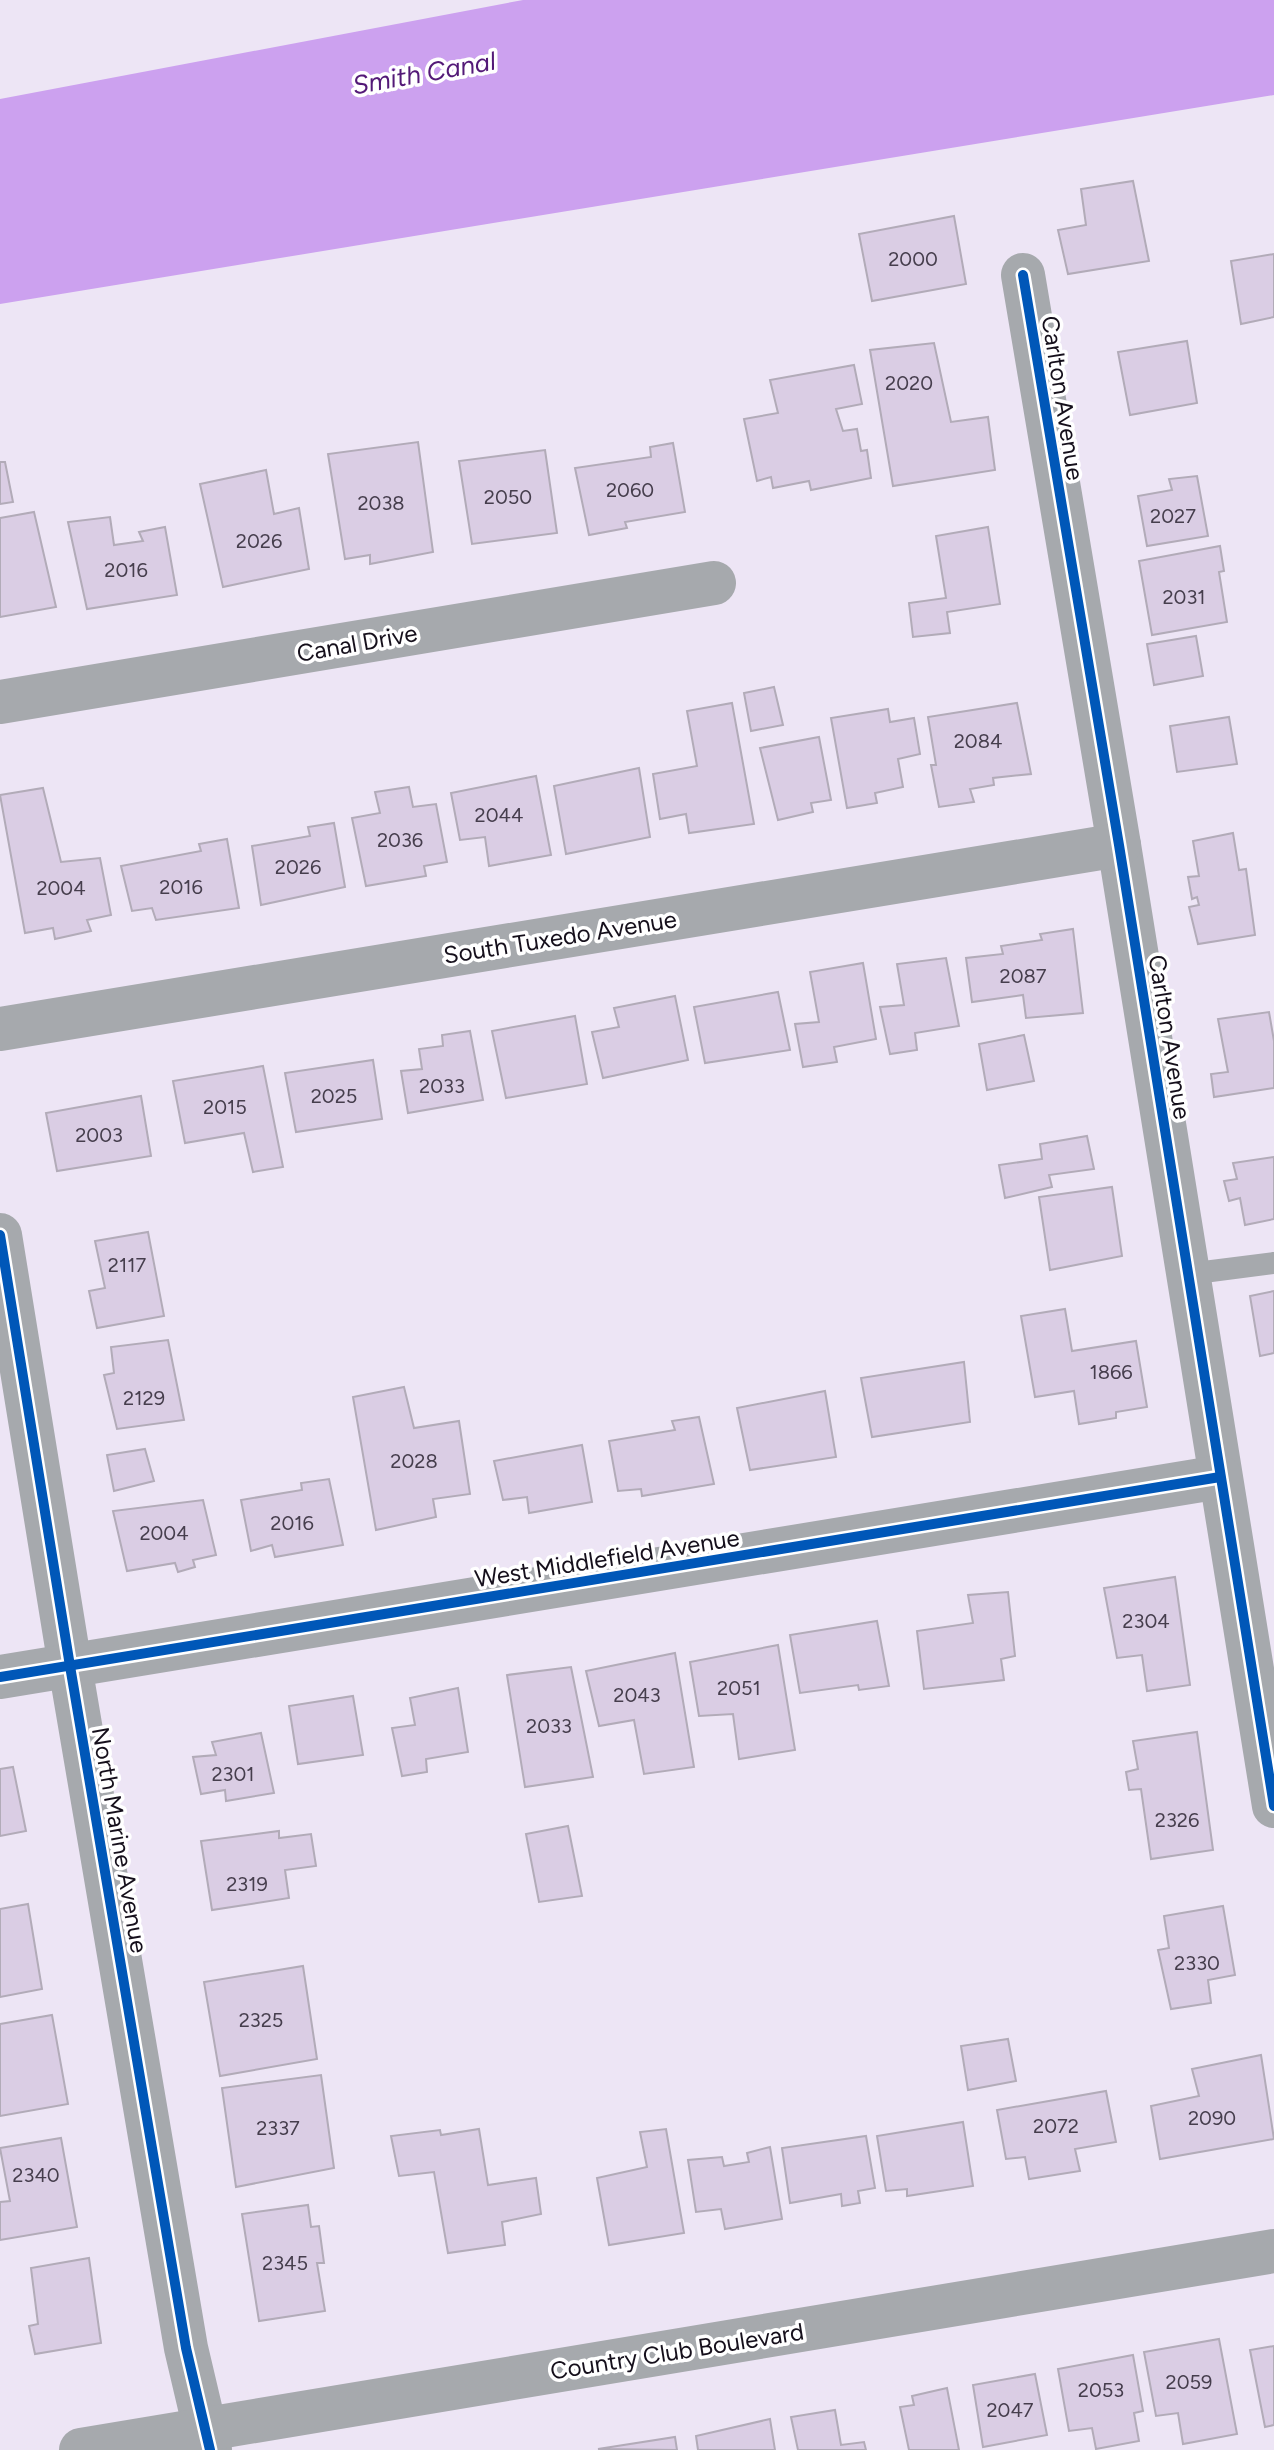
<svg xmlns="http://www.w3.org/2000/svg" width="1274" height="2450" font-family="Figtree,sans-serif">
<style>
.water{fill:#cca1ef}
.building{fill:#dacde4;stroke:#b2abb8;stroke-width:2}
.lines{fill:none;stroke-linecap:round;stroke-linejoin:round}
.service{stroke:#a6a9ad;stroke-width:22}
.minor{stroke:#a6a9ad;stroke-width:44}
.tertiary{stroke:#a6a9ad;stroke-width:44}
.cycleway-casing{stroke:#fff;stroke-width:15}
.cycleway{stroke:#0057b8;stroke-width:10}
.labels{text-anchor:middle;dominant-baseline:central;stroke-width:7;stroke-linejoin:round;paint-order:stroke}
.number-label{font-size:20px;fill:#463e4d}
.street-label{font-size:24px;fill:#150f1b;stroke:#fff}
.water-label{font-size:26px;font-style:italic;fill:#531977;stroke:#fff}
</style>
<rect width="100%" height="100%" fill="#ede5f5"/>
<path class="water" d="M523 0H1274V95L0 304V99Z"/>
<g class="building">
<path d="M1133 181 1149 261 1068 274 1058 230 1086 225 1081 189Z"/>
<path d="M954 216 966 284 872 301 859 234Z"/>
<path d="M1274 254V317L1241 324 1231 261Z"/>
<path d="M1187 341 1197 403 1130 415 1118 352Z"/>
<path d="M934 343 951 422 988 417 995 470 893 486 870 350Z"/>
<path d="M854 365 862 404 836 409 843 431 857 429 861 451 867 450 871 478 811 490 809 481 773 488 771 477 757 481 744 419 778 413 770 380Z"/>
<path d="M418 442 433 552 370 564V555L345 559 328 454Z"/>
<path d="M673 443 685 512 625 522 627 528 589 535 575 468 651 457 650 447Z"/>
<path d="M545 450 557 533 472 544 459 461Z"/>
<path d="M0 462H5L13 502 0 504Z"/>
<path d="M266 470 274 514 299 508 309 569 223 587 200 484Z"/>
<path d="M1197 476 1208 536 1147 546 1138 496 1172 490 1169 479Z"/>
<path d="M34 512 56 607 0 617V518Z"/>
<path d="M110 517 114 545 143 541 139 532 165 527 177 595 87 609 68 522Z"/>
<path d="M988 527 1000 604 947 612 950 633 913 637 909 603 946 598 936 536Z"/>
<path d="M1220 546 1224 571 1219 572 1227 622 1152 635 1139 561Z"/>
<path d="M1196 636 1203 676 1154 685 1147 644Z"/>
<path d="M774 687 783 725 751 731 744 693Z"/>
<path d="M732 703 754 824 689 833 686 814 660 819 653 774 697 766 687 711Z"/>
<path d="M1017 703 1031 774 993 778 994 785 970 789 974 802 939 807 931 765H936L928 717Z"/>
<path d="M888 709 890 722 914 718 920 754 898 759 903 787 875 793 877 803 847 808 831 718Z"/>
<path d="M1229 717 1237 764 1177 772 1170 726Z"/>
<path d="M819 737 831 800 811 803 813 812 778 820 760 748Z"/>
<path d="M639 768 650 837 566 854 554 786Z"/>
<path d="M536 776 551 855 489 866 485 837 460 840 451 793Z"/>
<path d="M409 787 413 807 436 804 447 862 424 866 426 876 366 886 352 818 380 813 375 792Z"/>
<path d="M43 788 61 862 100 858 111 915 87 920 91 931 55 939 53 928 25 933 0 795Z"/>
<path d="M334 823 345 887 261 905 252 846 310 836 308 827Z"/>
<path d="M1233 833 1239 870 1246 869 1255 935 1198 944 1189 907 1199 905 1197 897 1192 899 1188 877 1199 876 1193 841Z"/>
<path d="M227 839 239 908 156 920 152 908 132 911 121 866 201 851 199 844Z"/>
<path d="M1073 929 1083 1013 1026 1018 1023 995 972 1002 966 958 1003 954 1001 946 1042 940 1040 934Z"/>
<path d="M946 958 959 1026 915 1033 917 1050 890 1054 880 1007 904 1005 897 964Z"/>
<path d="M863 963 876 1039 834 1047 837 1062 803 1067 795 1024 819 1022 810 972Z"/>
<path d="M778 992 790 1050 705 1063 694 1007Z"/>
<path d="M675 996 688 1060 603 1078 592 1032 619 1027 614 1008Z"/>
<path d="M1269 1012 1274 1041V1088L1214 1097 1211 1074 1228 1072 1218 1019Z"/>
<path d="M575 1016 587 1084 506 1098 492 1031Z"/>
<path d="M470 1031 483 1100 408 1113 401 1071 422 1069 419 1049 443 1046 442 1035Z"/>
<path d="M1024 1035 1034 1081 987 1090 979 1044Z"/>
<path d="M373 1060 382 1119 296 1132 285 1073Z"/>
<path d="M263 1066 283 1167 253 1172 244 1133 185 1143 173 1081Z"/>
<path d="M141 1096 151 1156 57 1171 46 1113Z"/>
<path d="M1087 1136 1094 1169 1049 1175 1052 1187 1005 1198 999 1165 1042 1159 1040 1144Z"/>
<path d="M1274 1157V1219L1245 1225 1240 1198 1229 1201 1224 1181 1237 1179 1233 1163Z"/>
<path d="M1112 1187 1122 1256 1050 1270 1039 1197Z"/>
<path d="M148 1232 164 1316 97 1328 89 1291 105 1288 95 1241Z"/>
<path d="M1274 1291V1353L1260 1356 1250 1296Z"/>
<path d="M1065 1309 1072 1351 1136 1341 1147 1407 1116 1412V1418L1079 1424 1074 1391 1035 1397 1021 1316Z"/>
<path d="M168 1340 184 1420 117 1429 104 1375 114 1373 111 1347Z"/>
<path d="M964 1362 970 1422 872 1437 861 1378Z"/>
<path d="M404 1387 414 1428 459 1421 470 1494 433 1499 436 1517 376 1530 353 1397Z"/>
<path d="M825 1391 836 1457 750 1470 737 1408Z"/>
<path d="M699 1417 714 1484 642 1496 641 1489 618 1491 609 1441 675 1430 672 1421Z"/>
<path d="M582 1445 592 1502 529 1513 527 1497 503 1500 494 1461Z"/>
<path d="M145 1449 154 1481 114 1491 107 1455Z"/>
<path d="M329 1479 343 1545 275 1557 272 1545 251 1551 241 1500 302 1490 301 1483Z"/>
<path d="M203 1500 216 1555 193 1560 195 1567 178 1572 175 1563 127 1571 113 1511Z"/>
<path d="M1175 1577 1190 1685 1147 1691 1142 1655 1117 1658 1104 1588Z"/>
<path d="M1008 1592 1015 1656 1001 1659 1004 1680 924 1689 917 1631 973 1623 968 1595Z"/>
<path d="M877 1621 889 1686 859 1690 858 1685 800 1693 790 1635Z"/>
<path d="M778 1645 795 1750 739 1759 733 1714 699 1716 690 1662Z"/>
<path d="M675 1653 694 1767 644 1774 634 1720 599 1726 586 1671Z"/>
<path d="M571 1667 593 1777 525 1787 507 1675Z"/>
<path d="M458 1688 468 1752 426 1759 427 1772 402 1776 392 1728 415 1725 410 1698Z"/>
<path d="M353 1696 363 1755 298 1764 289 1706Z"/>
<path d="M1197 1732 1213 1850 1151 1859 1141 1789 1129 1790 1126 1772 1138 1769 1133 1741Z"/>
<path d="M261 1733 274 1793 226 1801 225 1790 201 1794 193 1757 216 1755 212 1742Z"/>
<path d="M13 1767 26 1831 0 1836V1769Z"/>
<path d="M568 1826 582 1896 539 1902 526 1834Z"/>
<path d="M279 1831V1838L311 1834 316 1866 285 1870 289 1898 212 1910 201 1841Z"/>
<path d="M28 1904 42 1989 0 1997V1909Z"/>
<path d="M1223 1906 1235 1975 1208 1980 1211 2003 1171 2009 1158 1950 1169 1948 1164 1916Z"/>
<path d="M303 1966 317 2059 220 2076 204 1982Z"/>
<path d="M52 2015 68 2104 0 2116V2024Z"/>
<path d="M1008 2039 1016 2081 968 2090 961 2046Z"/>
<path d="M1261 2055 1274 2139 1160 2159 1151 2106 1199 2096 1192 2069Z"/>
<path d="M321 2075 334 2168 236 2187 222 2088Z"/>
<path d="M1106 2091 1116 2142 1075 2149 1080 2171 1029 2179 1025 2157 1006 2159 997 2110Z"/>
<path d="M963 2122 973 2186 907 2196V2189L886 2191 877 2136Z"/>
<path d="M479 2129 488 2185 536 2178 541 2214 502 2222 505 2245 448 2253 434 2172 399 2176 391 2136 440 2130 441 2135Z"/>
<path d="M666 2129 684 2233 609 2245 597 2178 647 2167 640 2132Z"/>
<path d="M866 2136 875 2188 858 2191 860 2203 842 2206 841 2194 790 2203 782 2148Z"/>
<path d="M61 2138 77 2227 0 2240V2202L10 2201 0 2148Z"/>
<path d="M770 2147 782 2219 725 2229 721 2209 696 2212 688 2160 722 2157 724 2166 749 2162 747 2153Z"/>
<path d="M308 2205 311 2227 319 2226 324 2263H317L325 2311 259 2321 242 2214Z"/>
<path d="M89 2258 101 2343 35 2354 29 2326 38 2324 31 2268Z"/>
<path d="M1219 2339 1237 2434 1183 2444 1178 2413 1156 2416 1144 2352Z"/>
<path d="M1274 2346V2425L1265 2427 1250 2350Z"/>
<path d="M1133 2355 1143 2411 1134 2413 1139 2441 1096 2449 1092 2428 1069 2431 1058 2369Z"/>
<path d="M1035 2374 1047 2435 983 2447 973 2385Z"/>
<path d="M947 2388 959 2450H909L900 2407 914 2405 912 2396Z"/>
<path d="M835 2410 841 2445 864 2442 866 2450H798L791 2417Z"/>
<path d="M770 2419 775 2450H698L696 2436Z"/>
<path d="M675 2437 677 2450 598 2449Z"/>
</g>
<g class="lines">
<path class="service" d="M1188 1274 1274 1263"/>
<g class="minor">
<path d="M1023 275 1119 845 1274 1806"/>
<path d="M0 702 714 583"/>
<path d="M0 1029 1119 845"/>
<path d="M0 1235 70 1666 186 2348 210 2450"/>
<path d="M0 1677 1220 1477"/>
</g>
<path class="tertiary" d="M81 2450 1274 2251"/>
<g class="cycleway-casing">
<g id="cycleway">
<path d="M1023 275 1119 845 1274 1806"/>
<path d="M0 1235 70 1666 186 2348 210 2450"/>
<path d="M0 1677 1220 1477"/>
</g>
</g>
<use href="#cycleway" class="cycleway"/>
</g>
<g class="labels">
<g class="number-label">
<text x="913" y="259">2000</text>
<text x="909" y="383">2020</text>
<text x="630" y="490">2060</text>
<text x="508" y="497">2050</text>
<text x="381" y="503">2038</text>
<text x="1173" y="516">2027</text>
<text x="259" y="541">2026</text>
<text x="126" y="570">2016</text>
<text x="1184" y="597">2031</text>
<text x="978" y="741">2084</text>
<text x="499" y="815">2044</text>
<text x="400" y="840">2036</text>
<text x="298" y="867">2026</text>
<text x="181" y="887">2016</text>
<text x="61" y="888">2004</text>
<text x="1023" y="976">2087</text>
<text x="442" y="1086">2033</text>
<text x="334" y="1096">2025</text>
<text x="225" y="1107">2015</text>
<text x="99" y="1135">2003</text>
<text x="127" y="1265">2117</text>
<text x="1111" y="1372">1866</text>
<text x="144" y="1398">2129</text>
<text x="414" y="1461">2028</text>
<text x="292" y="1523">2016</text>
<text x="164" y="1533">2004</text>
<text x="1146" y="1621">2304</text>
<text x="739" y="1688">2051</text>
<text x="637" y="1695">2043</text>
<text x="549" y="1726">2033</text>
<text x="233" y="1774">2301</text>
<text x="1177" y="1820">2326</text>
<text x="247" y="1884">2319</text>
<text x="1197" y="1963">2330</text>
<text x="261" y="2020">2325</text>
<text x="1212" y="2118">2090</text>
<text x="1056" y="2126">2072</text>
<text x="278" y="2128">2337</text>
<text x="36" y="2175">2340</text>
<text x="285" y="2263">2345</text>
<text x="1189" y="2382">2059</text>
<text x="1101" y="2390">2053</text>
<text x="1010" y="2410">2047</text>
</g>
<g class="street-label">
<text transform="translate(1063 398) rotate(81)">Carlton Avenue</text>
<text transform="translate(357 643) rotate(-10)">Canal Drive</text>
<text transform="translate(560 937) rotate(-9)">South Tuxedo Avenue</text>
<text transform="translate(1170 1037) rotate(81)">Carlton Avenue</text>
<text transform="translate(607 1558) rotate(-9)">West Middlefield Avenue</text>
<text transform="translate(120 1840) rotate(80)">North Marine Avenue</text>
<text transform="translate(677 2351) rotate(-9)">Country Club Boulevard</text>
</g>
<g class="water-label">
<text transform="translate(424 73) rotate(-10)">Smith Canal</text>
</g>
</g>
</svg>
